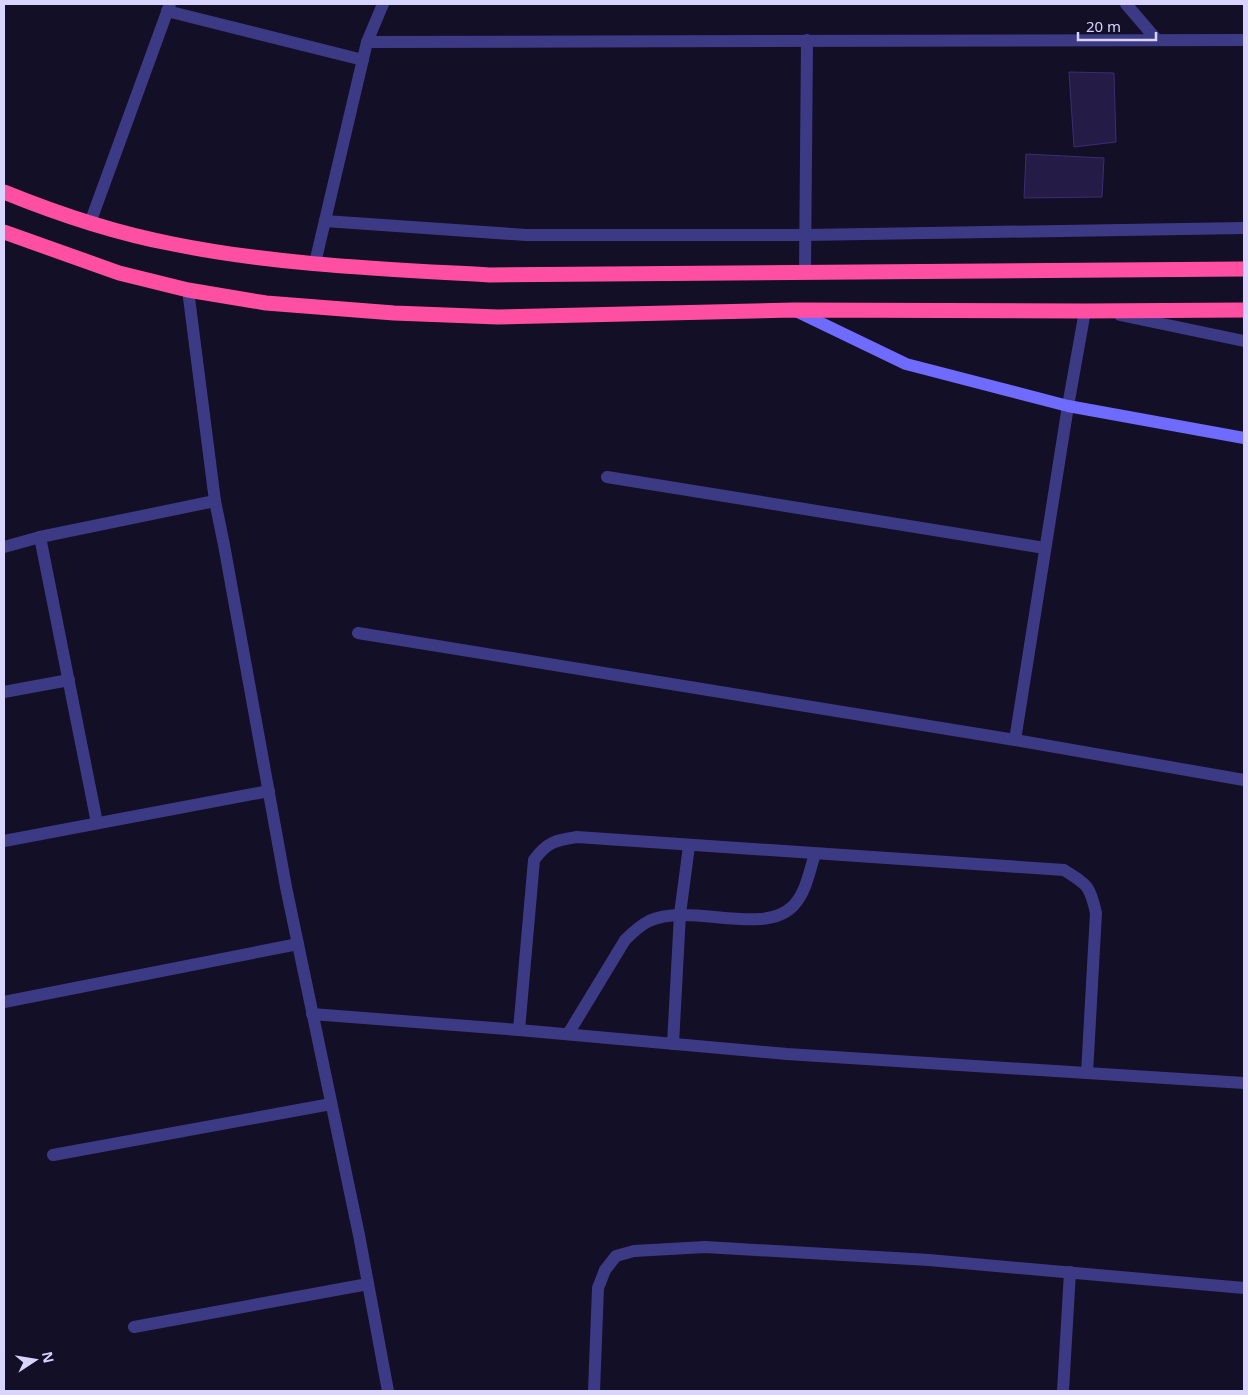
<svg xmlns="http://www.w3.org/2000/svg" width="1248" height="1395" font-family="'Noto Sans',sans-serif">
<style>
.building{fill:#241b47;stroke:#3b2d73}
.lines{fill:none;stroke-linecap:round;stroke-linejoin:round}
.lane{stroke:#3d3a85;stroke-width:12}
.street{stroke:#3d3a85;stroke-width:12}
.secondary{stroke:#6f6bff;stroke-width:12}
.highway{stroke:#ff4fa3;stroke-width:15}
</style>
<rect width="100%" height="100%" fill="#130f26"/>
<g class="building">
<path d="M1069 72 1114 73 1116 142 1074 147Z"/>
<path d="M1026 154 1104 158 1102 197 1024 198Z"/>
</g>
<g class="lines">
<g class="lane">
<path d="M1126 4 1157 40"/>
<path d="M167 11 363 60"/>
<path d="M367 42 1244 40"/>
<path d="M325 221 526 235H805L1244 228"/>
<path d="M315 263 367 42 383 4"/>
<path d="M805 272 807 40"/>
</g>
<g class="street">
<path d="M90 223 170 4"/>
<path d="M188 290 215 501 224 545 286 887 359 1235 388 1391"/>
<path d="M1120 315 1244 341"/>
<path d="M607 477 1045 548"/>
<path d="M40 537 97 823"/>
<path d="M4 547 40 537 215 501"/>
<path d="M358 633 1015 740 1244 780"/>
<path d="M4 692 69 680"/>
<path d="M1015 740 1068 406 1085 311"/>
<path d="M4 841 269 791"/>
<path d="M4 1002 298 944"/>
<path d="M312 1014 519 1030 787 1054 1244 1083"/>
<path d="M519 1030 534 860C547 842 556 840 577 837L1064 870C1088 885 1090 886 1096 913L1087 1073"/>
<path d="M568 1034 625 940C632 933 639 926 649 921 690 902 763 937 793 906 806 893 809 872 815 854"/>
<path d="M673 1044 680 914 689 846"/>
<path d="M53 1155 331 1104"/>
<path d="M134 1327 368 1284"/>
<path d="M594 1391 598 1288 605 1270 616 1256 634 1251 705 1247 929 1260 1244 1288"/>
<path d="M1063 1391 1070 1272"/>
</g>
<path class="secondary" d="M796 311 906 364 1068 406 1244 438"/>
<g class="highway">
<path d="M4 192C58 214 115 233 173 244 277 265 384 269 489 275L1244 269"/>
<path d="M4 232 119 273 188 290 266 303 394 313 498 317 794 310 1085 311 1244 310"/>
</g>
</g>
<rect width="1248" height="1395" fill="none" stroke="#d9d4ff" stroke-width="10"/>
<g transform="translate(35 1360) rotate(78)" stroke="#130f26" stroke-width="4" paint-order="stroke">
<path d="M0-4L9 19L0 12L-9 19Z" fill="#d9d4ff"/>
<text y="-8" font-size="14" font-weight="bold" text-anchor="middle" fill="#d9d4ff">N</text>
</g>
<path d="M1078 32v8h78v-8" fill="none" stroke="#d9d4ff" stroke-width="2.5"/>
<text x="1086" y="32" font-size="15" fill="#d9d4ff" stroke="#130f26" stroke-width="4" paint-order="stroke">20 m</text>
</svg>
